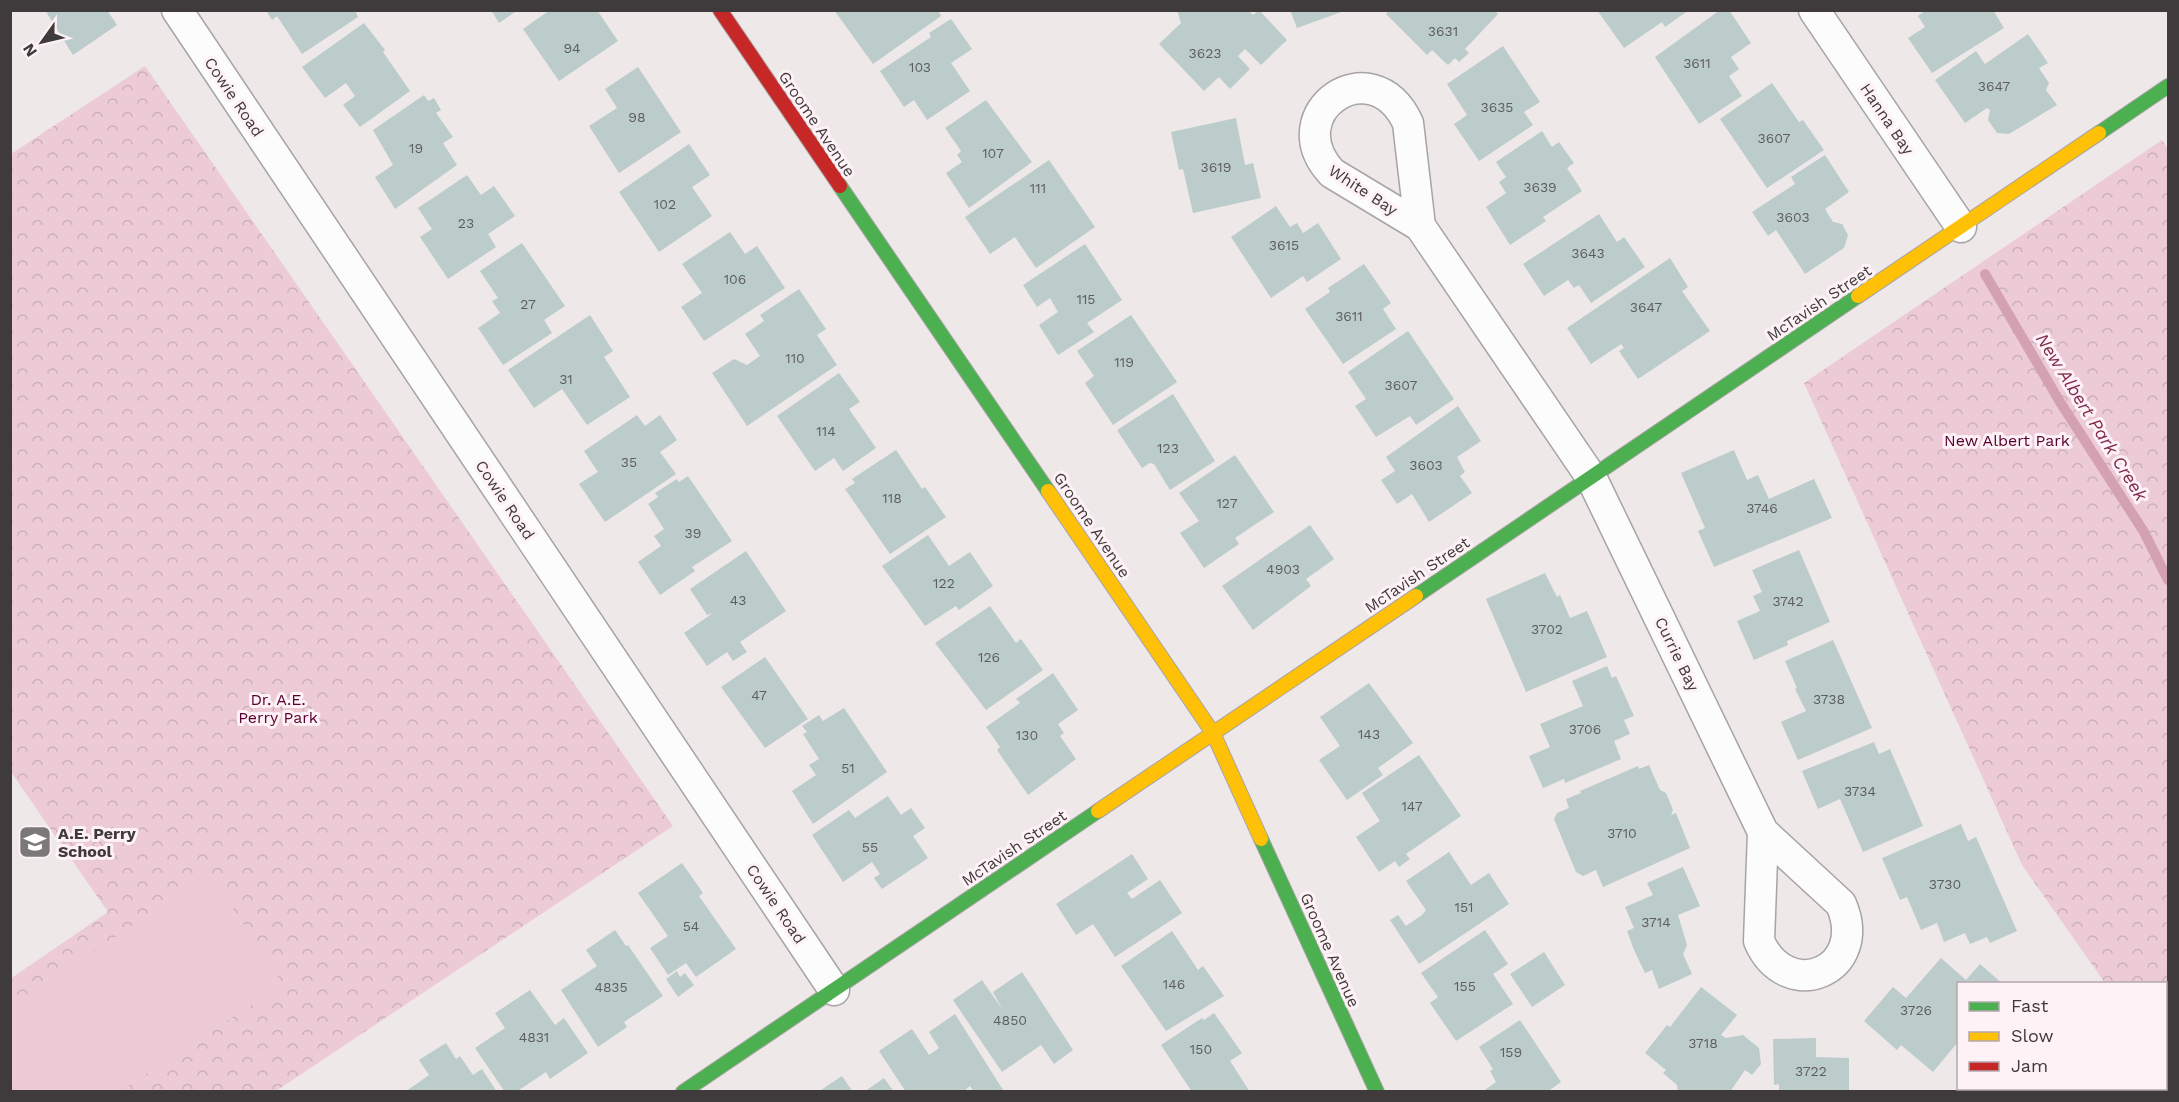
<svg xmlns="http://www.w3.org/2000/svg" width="2179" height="1102" font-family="'Work Sans',sans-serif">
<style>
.forest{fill:url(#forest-crowns)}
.pitch{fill:#eccbd6}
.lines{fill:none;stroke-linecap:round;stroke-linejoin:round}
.stream{stroke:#d4a1b3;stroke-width:10}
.building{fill:#bccccb}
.street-casing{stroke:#a8a3a4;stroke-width:33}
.fast-casing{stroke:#a8a3a4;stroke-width:16}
.slow-casing{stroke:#a8a3a4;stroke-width:16}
.jam-casing{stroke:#a8a3a4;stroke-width:16}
.street{stroke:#fcfcfc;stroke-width:30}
.fast{stroke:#4caf50;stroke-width:14}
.slow{stroke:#ffc107;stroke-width:14}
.jam{stroke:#c62828;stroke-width:14}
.labels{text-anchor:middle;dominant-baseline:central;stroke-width:6;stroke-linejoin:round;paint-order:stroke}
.number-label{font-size:14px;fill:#5e5e60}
.street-label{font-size:16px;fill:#3f3a3c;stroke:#fef2f6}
.park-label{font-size:16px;fill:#58002f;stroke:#fef2f6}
.poi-label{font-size:16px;font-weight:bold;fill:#3f3a3c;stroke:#fef2f6;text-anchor:start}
.water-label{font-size:18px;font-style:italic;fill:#802b50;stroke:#fef2f6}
</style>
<defs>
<pattern id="forest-crowns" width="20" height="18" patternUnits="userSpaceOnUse" patternTransform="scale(1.5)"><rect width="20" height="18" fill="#eccbd6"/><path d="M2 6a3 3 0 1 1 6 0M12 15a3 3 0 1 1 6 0" fill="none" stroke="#cbafb9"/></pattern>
</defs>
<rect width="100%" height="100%" fill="#eee8e9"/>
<g class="forest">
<path d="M145 66 673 826 276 1091H11L10 979 108 912 11 772V154Z"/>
<path d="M2162 140 2168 149V1074L2166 1070V984L2105 983 2022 865 1804 383Z"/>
</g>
<path class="pitch" d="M210 874 283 984 120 1091H19L11 1078V1006Z"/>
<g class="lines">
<path class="stream" d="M1985 274 2060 402 2144 532 2168 580"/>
</g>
<g class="building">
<path d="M45 10H107L117 25 73 55Z"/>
<path d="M266 10H355L358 17 302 54 277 16 272 20Z"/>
<path d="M491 10H518L499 23Z"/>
<path d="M550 10H597L618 41 559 81 523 29Z"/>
<path d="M834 10H938L941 16 873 64Z"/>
<path d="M1177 10H1248L1253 15 1259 10 1287 40 1261 65 1245 49 1238 56 1250 69 1230 89 1219 77 1204 91 1159 44 1181 23Z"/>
<path d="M1290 10H1344V11L1297 28Z"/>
<path d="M1389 10H1495L1498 14 1465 49 1469 53 1459 62 1455 58 1448 65 1432 50 1427 55 1386 14Z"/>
<path d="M1597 10H1689L1665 27 1662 22 1624 48Z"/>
<path d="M1720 10H1729L1751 43 1731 57 1739 69 1729 76 1742 96 1699 124 1655 57Z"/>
<path d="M1926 10H1993L2004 28 1932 73 1908 38 1925 27 1918 16Z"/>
<path d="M951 19 972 49 951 63 970 91 927 120 914 100 904 107 880 71 931 37 929 33Z"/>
<path d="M364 23 385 50 383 52 410 91 360 127 343 105 355 96 346 83 325 98 302 67Z"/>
<path d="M2028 34 2048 63 2039 68 2049 83 2046 90 2057 105 2009 134 1997 133 1988 120 1990 110 1987 108 1965 123 1935 80 1976 51 1985 64Z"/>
<path d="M1503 46 1540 102 1524 112 1533 125 1479 161 1454 124 1467 115 1447 84Z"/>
<path d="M638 67 681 132 619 173 589 126 617 108 605 89Z"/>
<path d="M1772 83 1799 122 1803 120 1824 150 1767 188 1720 119Z"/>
<path d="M424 95 428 101 434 98 441 110 436 113 453 137 443 143 457 165 395 209 375 177 393 165 373 130Z"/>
<path d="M986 100 1032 162 969 208 946 173 962 162 957 155 961 151 945 128Z"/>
<path d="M1236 118 1245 165 1253 163 1261 198 1193 213 1183 169 1179 170 1171 132Z"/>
<path d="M1542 131 1552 147 1559 142 1574 163 1567 168 1582 191 1543 217 1546 221 1510 245 1486 207 1506 193 1499 182 1506 177 1496 162Z"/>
<path d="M689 144 710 175 692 187 712 216 659 252 619 192Z"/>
<path d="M1825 155 1849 192 1825 209 1833 222 1842 224 1848 235 1844 248 1805 274 1776 230 1768 236 1752 212 1795 184 1791 177Z"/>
<path d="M1049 160 1095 227 1036 268 1015 237 990 254 965 217Z"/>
<path d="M467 175 481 195 494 186 515 216 488 234 496 247 448 279 420 237 432 229 418 208Z"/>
<path d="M1276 206 1290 227 1297 223 1303 233 1318 223 1341 259 1307 282 1303 276 1271 298 1231 237Z"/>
<path d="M1599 214 1617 242 1624 237 1645 267 1591 303 1579 285 1574 288 1568 280 1544 296 1523 264Z"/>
<path d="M730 232 745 254 757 246 785 288 704 341 681 307 702 293 682 264Z"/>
<path d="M522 243 565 306 544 320 552 333 503 365 478 328 500 313 492 301 498 298 480 271Z"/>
<path d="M1085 244 1122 300 1087 323 1094 332 1058 355 1039 325 1058 312 1050 298 1037 307 1023 285Z"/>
<path d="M1670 258 1688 287 1682 291 1710 331 1638 379 1619 351 1624 348 1621 344 1591 364 1567 328Z"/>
<path d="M1364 264 1391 303 1383 309 1396 329 1343 364 1305 309 1330 292 1328 288Z"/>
<path d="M799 289 826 329 817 335 837 365 747 426 712 373 734 359 747 365 760 356 745 334 764 321 760 315Z"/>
<path d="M590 315 613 351 604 357 630 397 587 425 562 389 534 408 508 370Z"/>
<path d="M1131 315 1177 382 1113 425 1085 383 1094 376 1077 351Z"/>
<path d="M1408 331 1454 399 1416 425 1410 416 1376 437 1355 406 1366 399 1348 372Z"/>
<path d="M839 373 860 402 849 409 876 448 843 471 834 458 815 471 777 416Z"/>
<path d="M1173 394 1215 461 1170 490 1154 464 1150 463 1142 468 1117 430Z"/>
<path d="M1458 406 1481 441 1457 457 1465 472 1460 476 1472 493 1429 522 1412 494 1397 504 1381 480 1395 471 1386 457Z"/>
<path d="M637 415 645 426 660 415 677 440 660 452 676 474 605 522 579 484 598 472 584 451Z"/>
<path d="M896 450 922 489 925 487 946 517 890 554 845 489 855 483 852 479Z"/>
<path d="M1734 450 1747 480 1758 475 1769 499 1814 479 1832 518 1714 567 1698 531 1705 528 1681 473Z"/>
<path d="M1235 455 1274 512 1235 538 1239 544 1204 568 1180 533 1199 521 1179 493Z"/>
<path d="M688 476 732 541 692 567 695 571 660 595 638 562 661 546 654 536 664 529 648 504 658 497 655 493 677 479 679 482Z"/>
<path d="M1310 525 1334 559 1306 579 1311 586 1253 630 1222 586Z"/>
<path d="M928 535 949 566 970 552 993 586 959 610 956 606 925 626 882 566Z"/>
<path d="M1799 550 1830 622 1787 641 1788 645 1754 660 1737 621 1760 611 1753 596 1762 592 1752 570Z"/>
<path d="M746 551 786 611 740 642 747 652 733 661 727 652 707 666 684 633 713 613 707 615 690 589Z"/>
<path d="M1545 573 1557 597 1560 595 1570 618 1587 611 1607 657 1526 692 1486 599Z"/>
<path d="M990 606 1016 643 1021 639 1043 670 986 710 935 643Z"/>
<path d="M1833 640 1872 728 1798 760 1781 722 1806 711 1795 689 1797 688 1785 661Z"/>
<path d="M765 657 808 719 765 748 721 687Z"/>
<path d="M1607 666 1612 678 1616 676 1634 716 1624 720 1630 734 1614 741 1621 759 1565 783 1564 779 1543 788 1529 756 1550 747 1540 724 1583 706 1572 681Z"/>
<path d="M1053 673 1078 710 1058 724 1064 733 1060 736 1076 759 1028 795 997 750 1000 747 986 727 1020 703 1016 699Z"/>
<path d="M1369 683 1413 743 1378 768 1383 775 1347 800 1319 760 1340 746 1320 717Z"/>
<path d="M844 708 887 772 813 824 792 791 816 775 809 765 819 759 803 734 807 732 802 726 819 715 823 721Z"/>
<path d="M1874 742 1879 754 1890 749 1923 826 1863 852 1840 799 1818 809 1802 771Z"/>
<path d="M1419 755 1461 816 1406 854 1410 859 1399 867 1395 861 1379 872 1356 837 1380 821 1362 793Z"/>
<path d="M1649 765 1660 790 1666 793 1673 810 1671 815 1676 813 1690 848 1603 887 1596 870 1583 876 1576 872 1554 819 1557 813 1569 808 1566 799 1581 793 1580 791 1638 766 1639 769Z"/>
<path d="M888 796 901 815 911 808 925 828 913 836 928 858 882 889 874 878 880 874 872 862 843 882 812 835 849 810 855 818Z"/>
<path d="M1961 824 1968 841 1976 837 2017 931 1990 943 1987 937 1970 944 1965 933 1944 942 1937 923 1921 930 1907 897 1900 900 1882 858Z"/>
<path d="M1449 852 1471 885 1489 873 1509 904 1419 964 1390 920 1398 915 1406 926 1422 915 1426 910 1406 881Z"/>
<path d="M1132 854 1148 879 1127 893 1132 899 1160 880 1182 913 1115 957 1093 924 1076 935 1056 904Z"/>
<path d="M682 863 703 893 699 896 736 949 696 977 686 963 668 975 650 948 668 936 638 893Z"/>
<path d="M1683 867 1700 906 1678 915 1687 945 1683 954 1692 974 1659 989 1652 970 1645 973 1634 950 1627 931 1634 928 1625 907 1653 895 1647 883Z"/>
<path d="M615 930 626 946 628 945 663 996 624 1022 627 1027 598 1047 561 990 597 966 586 950Z"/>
<path d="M1485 930 1508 964 1493 974 1513 1004 1456 1041 1430 1003 1438 997 1421 973Z"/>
<path d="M1172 931 1198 970 1203 966 1224 996 1166 1031 1121 966Z"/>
<path d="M1544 952 1565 985 1532 1007 1510 974Z"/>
<path d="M1941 958 1966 980 1980 964 2003 984H1958V1042L1933 1072 1901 1045 1897 1050 1864 1021 1893 987 1906 998Z"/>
<path d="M677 971 680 977 685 973 694 985 678 997 666 979Z"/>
<path d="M1022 972 1073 1050 1054 1064 1041 1045 1002 1072 953 1000 982 980 1002 1009 993 992Z"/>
<path d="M1701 987 1737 1015 1721 1035 1726 1038 1743 1035 1759 1048 1761 1064 1752 1075 1745 1070 1730 1092H1678L1677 1085 1663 1073 1666 1070 1645 1053 1667 1025 1670 1027Z"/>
<path d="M530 990 555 1025 564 1018 588 1053 550 1079 546 1072 516 1092H505L475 1048 505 1028 495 1013Z"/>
<path d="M1214 1013 1242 1053 1230 1061 1250 1092H1192L1161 1045 1202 1018 1204 1020Z"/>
<path d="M955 1014 1003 1090 974 1092 970 1086 963 1092H906L879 1051 912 1029 929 1055 939 1048 929 1032Z"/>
<path d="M1520 1020 1561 1082 1547 1092H1482L1496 1082 1490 1071 1493 1069 1479 1047Z"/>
<path d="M1816 1038V1057L1849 1058V1092H1779V1084L1774 1085 1773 1039Z"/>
<path d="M446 1043 456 1059 460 1056 473 1075 482 1069 497 1092H405L429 1075 419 1060Z"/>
<path d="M842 1076 853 1092H818Z"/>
<path d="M884 1078 894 1092H864Z"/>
</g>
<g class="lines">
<g class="street-casing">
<g id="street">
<path d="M177 10 834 990"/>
<path d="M1814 10 1961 227"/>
<path d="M1420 226 1408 123C1372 46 1276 113 1332 173L1420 226 1591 477 1763 832 1841 904C1870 971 1787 1005 1759 941L1763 832"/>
</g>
</g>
<g class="fast-casing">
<g id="fast">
<path d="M2099 133 2168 86"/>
<path d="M840 186 1048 491"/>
<path d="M1416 596 1858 296"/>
<path d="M1261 839 1377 1092"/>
<path d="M683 1092 1098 811"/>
</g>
</g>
<g class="slow-casing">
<g id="slow">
<path d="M1858 296 2099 133"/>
<path d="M1048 491 1213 733 1261 839"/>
<path d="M1098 811 1416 596"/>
</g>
</g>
<g class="jam-casing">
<path id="jam" d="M720 10 840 186"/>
</g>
<use href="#street" class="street"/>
<use href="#fast" class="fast"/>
<use href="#slow" class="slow"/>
<use href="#jam" class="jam"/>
</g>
<defs>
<g id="school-square" transform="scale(1.725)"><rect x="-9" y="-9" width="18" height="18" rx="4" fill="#7c7779" stroke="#fef2f6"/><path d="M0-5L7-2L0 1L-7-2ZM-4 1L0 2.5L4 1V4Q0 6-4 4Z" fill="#fff"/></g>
</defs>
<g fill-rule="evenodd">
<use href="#school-square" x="35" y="842"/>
</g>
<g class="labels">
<g class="number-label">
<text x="1443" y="31">3631</text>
<text x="572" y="48">94</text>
<text x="1205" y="53">3623</text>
<text x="1697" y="63">3611</text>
<text x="920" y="67">103</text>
<text x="1994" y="86">3647</text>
<text x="1497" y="107">3635</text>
<text x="637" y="117">98</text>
<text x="1774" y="138">3607</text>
<text x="416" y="148">19</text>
<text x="993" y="153">107</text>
<text x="1216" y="167">3619</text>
<text x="1540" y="187">3639</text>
<text x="1038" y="188">111</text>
<text x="665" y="204">102</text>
<text x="1793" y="217">3603</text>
<text x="466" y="223">23</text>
<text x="1284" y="245">3615</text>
<text x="1588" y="253">3643</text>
<text x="735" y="279">106</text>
<text x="1086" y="299">115</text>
<text x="528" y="304">27</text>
<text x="1646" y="307">3647</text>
<text x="1349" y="316">3611</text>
<text x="795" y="358">110</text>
<text x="1124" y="362">119</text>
<text x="566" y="379">31</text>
<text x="1401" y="385">3607</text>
<text x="826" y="431">114</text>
<text x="1168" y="448">123</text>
<text x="629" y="462">35</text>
<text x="1426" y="465">3603</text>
<text x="892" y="498">118</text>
<text x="1227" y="503">127</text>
<text x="1762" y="508">3746</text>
<text x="693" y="533">39</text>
<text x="1283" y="569">4903</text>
<text x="944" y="583">122</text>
<text x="738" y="600">43</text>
<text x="1788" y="601">3742</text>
<text x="1547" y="629">3702</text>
<text x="989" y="657">126</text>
<text x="759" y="695">47</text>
<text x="1829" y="699">3738</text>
<text x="1585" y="729">3706</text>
<text x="1369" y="734">143</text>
<text x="1027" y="735">130</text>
<text x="848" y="768">51</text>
<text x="1860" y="791">3734</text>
<text x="1412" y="806">147</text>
<text x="1622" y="833">3710</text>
<text x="870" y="847">55</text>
<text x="1945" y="884">3730</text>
<text x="1464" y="907">151</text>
<text x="1656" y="922">3714</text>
<text x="691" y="926">54</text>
<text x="1174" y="984">146</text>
<text x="1465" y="986">155</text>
<text x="611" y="987">4835</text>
<text x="1916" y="1010">3726</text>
<text x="1010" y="1020">4850</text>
<text x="534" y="1037">4831</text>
<text x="1703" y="1043">3718</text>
<text x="1201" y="1049">150</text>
<text x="1511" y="1052">159</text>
<text x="1811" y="1071">3722</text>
</g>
<g class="street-label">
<text transform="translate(234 97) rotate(56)">Cowie Road</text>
<text transform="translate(1887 119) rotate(56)">Hanna Bay</text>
<text transform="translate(817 124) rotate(56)">Groome Avenue</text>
<text transform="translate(1363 190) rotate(33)">White Bay</text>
<text transform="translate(1819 303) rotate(-34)">McTavish Street</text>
<text transform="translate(505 500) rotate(56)">Cowie Road</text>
<text transform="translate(1092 525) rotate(56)">Groome Avenue</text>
<text transform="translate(1417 575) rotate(-34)">McTavish Street</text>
<text transform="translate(1677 654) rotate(64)">Currie Bay</text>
<text transform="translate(1014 848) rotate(-34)">McTavish Street</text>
<text transform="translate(776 904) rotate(56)">Cowie Road</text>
<text transform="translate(1330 950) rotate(66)">Groome Avenue</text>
</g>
<g class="park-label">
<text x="2007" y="440">New Albert Park</text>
<text x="278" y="699">Dr. A.E.<tspan x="278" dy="18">Perry Park</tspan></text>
</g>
<g class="poi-label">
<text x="58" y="833">A.E. Perry<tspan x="58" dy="18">School</tspan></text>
</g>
<g class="water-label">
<text transform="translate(2092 417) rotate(58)">New Albert Park Creek</text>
</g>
</g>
<rect width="2179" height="1102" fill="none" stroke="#3f3a3c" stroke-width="24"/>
<rect x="1957" y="982" width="210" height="108" fill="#fef2f6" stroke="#b2a8ac" stroke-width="1.5"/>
<rect x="1969" y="1002" width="30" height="9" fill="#4caf50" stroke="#b2a8ac" stroke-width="1.5"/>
<text x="2011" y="1012" font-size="18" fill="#3f3a3c">Fast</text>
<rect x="1969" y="1032" width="30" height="9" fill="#ffc107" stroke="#b2a8ac" stroke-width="1.5"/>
<text x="2011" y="1042" font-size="18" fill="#3f3a3c">Slow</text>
<rect x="1969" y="1062" width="30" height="9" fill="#c62828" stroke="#b2a8ac" stroke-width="1.5"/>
<text x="2011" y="1072" font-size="18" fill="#3f3a3c">Jam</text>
<g transform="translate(42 42) rotate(236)" stroke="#fef2f6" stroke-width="4.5" paint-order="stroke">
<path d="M0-4.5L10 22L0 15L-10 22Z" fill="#3f3a3c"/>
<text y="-9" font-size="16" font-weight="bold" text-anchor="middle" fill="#3f3a3c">N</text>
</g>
</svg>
